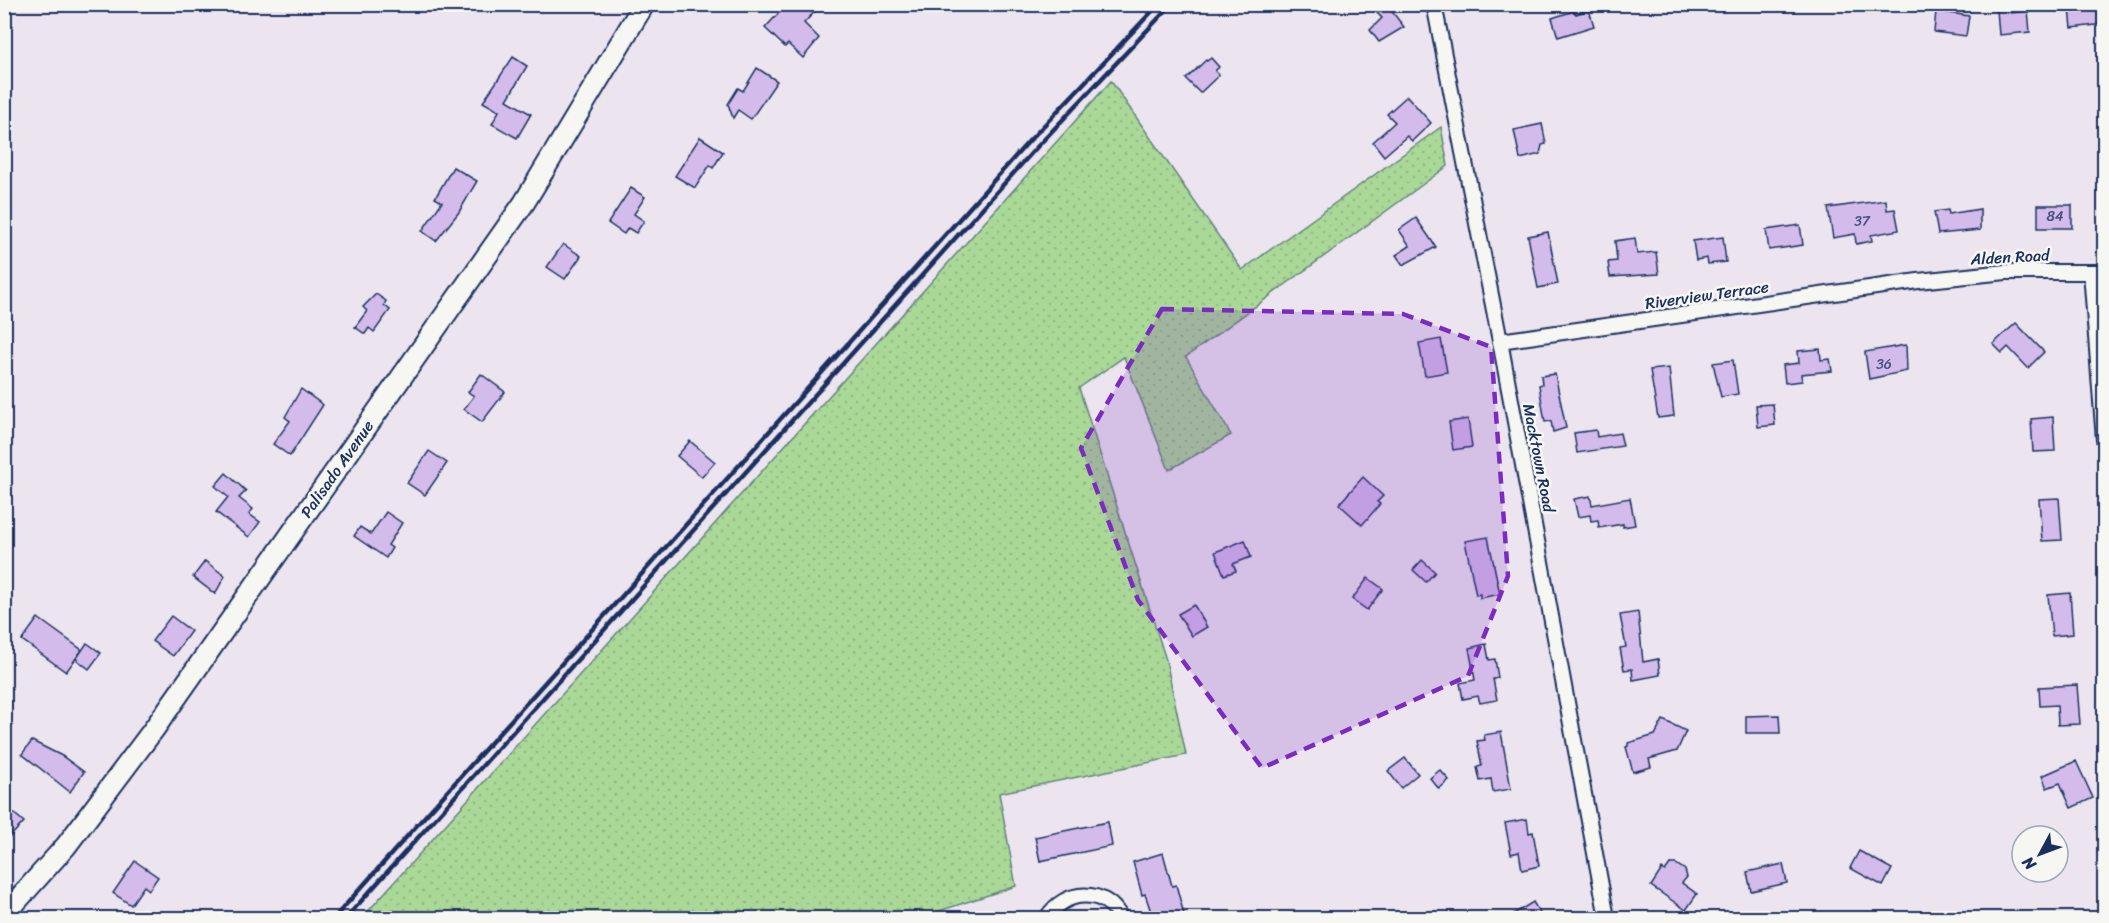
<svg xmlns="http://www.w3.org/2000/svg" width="2109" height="923" font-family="Sriracha,sans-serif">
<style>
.park{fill:url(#park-dots);stroke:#62847a;stroke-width:1.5}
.building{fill:#d3bcec;stroke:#1b2f5e;stroke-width:1.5}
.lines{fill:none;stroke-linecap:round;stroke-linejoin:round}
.street-casing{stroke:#1b2f5e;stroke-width:18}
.secondary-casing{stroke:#1b2f5e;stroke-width:24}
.street{stroke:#f6f6f2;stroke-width:14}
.secondary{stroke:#f6f6f2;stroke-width:20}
.rail{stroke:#1b2f5e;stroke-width:4.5}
.marked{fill:#7b2cbf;fill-opacity:0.2;stroke:#7b2cbf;stroke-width:4.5;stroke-dasharray:12 8;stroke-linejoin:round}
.labels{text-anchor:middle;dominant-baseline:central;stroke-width:5;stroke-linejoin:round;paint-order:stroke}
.number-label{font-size:14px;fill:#495282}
.street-label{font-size:16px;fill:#1b2f5e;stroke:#f6f6f2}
</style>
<defs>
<pattern id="park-dots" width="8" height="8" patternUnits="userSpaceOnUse" patternTransform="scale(1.5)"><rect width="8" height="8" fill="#aad897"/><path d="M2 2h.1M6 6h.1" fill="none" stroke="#92ba85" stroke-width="1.8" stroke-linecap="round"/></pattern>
</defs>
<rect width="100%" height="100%" fill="#ece5f0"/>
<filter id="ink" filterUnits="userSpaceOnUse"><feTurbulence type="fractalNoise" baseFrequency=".0167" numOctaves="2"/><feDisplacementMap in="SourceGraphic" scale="12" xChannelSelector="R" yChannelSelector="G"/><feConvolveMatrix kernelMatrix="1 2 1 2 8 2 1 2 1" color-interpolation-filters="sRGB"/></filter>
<g filter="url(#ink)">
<path class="park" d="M1111 81 1242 270 1441 127 1448 166 1186 357 1231 435 1169 470 1124 357 1079 388 1166 660 1186 755 999 793 1016 886 918 918H362Z"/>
<g class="building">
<path d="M787 4H822L804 23 819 38 803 58 788 44 785 47 765 28Z"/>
<path d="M2104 4V24L2072 28 2070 9Z"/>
<path d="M1387 5 1404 27 1379 42 1370 30 1382 18 1377 13Z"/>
<path d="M2011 8V13L2028 11 2030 32 1999 35 1997 10Z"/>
<path d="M1589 10 1594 26 1558 37 1552 18 1574 11 1576 14Z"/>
<path d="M1936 11 1969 16 1966 36 1934 32Z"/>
<path d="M513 57 527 66 507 100 531 114 517 138 492 124 499 111 483 102Z"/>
<path d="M1211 58 1219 67 1215 71 1219 75 1200 93 1186 79 1206 60 1207 61Z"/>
<path d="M757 68 777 81 751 119 738 110 733 118 728 104 738 88 743 91Z"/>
<path d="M1407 96 1431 123 1412 141 1407 136 1384 156 1373 142 1395 122 1387 114Z"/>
<path d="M1542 124 1546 144 1542 145 1540 154 1520 159 1514 130Z"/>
<path d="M700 137 723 152 713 168 710 165 695 188 675 176Z"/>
<path d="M453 167 477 181 459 212 436 241 422 231 442 202 435 198Z"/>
<path d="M631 188 645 197 634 214 644 221 636 233 628 228 624 234 608 223Z"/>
<path d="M1886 200 1887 210 1895 209 1899 230 1871 235 1872 241 1856 244 1855 234 1833 238 1828 208Z"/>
<rect x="2038" y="205" width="34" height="23"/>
<path d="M1980 209V230L1938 234 1934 212 1948 210 1949 214Z"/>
<path d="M1416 218 1436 247 1403 265 1396 255 1410 246 1399 230Z"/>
<path d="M1800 225 1803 245 1769 250 1766 230Z"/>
<path d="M1548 232 1558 284 1538 288 1528 236Z"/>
<path d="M1723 237 1726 262 1708 264 1707 258 1696 260 1693 241Z"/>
<path d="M1635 238 1637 254 1656 252 1659 274 1610 277 1608 262 1617 261 1615 241Z"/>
<path d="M563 244 581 256 565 279 547 267Z"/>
<path d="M376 294 386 301 384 305 390 310 374 332 369 328 365 334 355 327 367 311 363 307Z"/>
<path d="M2016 323 2044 352 2028 368 2008 347 2002 353 1993 344Z"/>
<path d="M1441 339 1447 372 1425 376 1419 343Z"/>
<path d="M1906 345 1907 371 1869 379 1865 352Z"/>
<path d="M1820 349 1821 360 1830 359 1832 371 1801 374 1802 381 1785 383 1783 365 1799 363 1798 351Z"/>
<path d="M1733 360 1738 394 1721 397 1713 363Z"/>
<path d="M1669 368 1674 416 1658 418 1650 370Z"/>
<path d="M481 374 505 392 482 422 464 409 474 396 468 392Z"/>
<path d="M1555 374 1566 428 1553 432 1551 421 1545 422 1539 385 1542 384 1541 376Z"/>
<path d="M301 389 323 405 290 456 273 444 290 421 285 417Z"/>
<path d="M1773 404 1775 425 1758 427 1756 405Z"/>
<path d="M2053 417 2055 451 2033 452 2031 419Z"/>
<path d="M1468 419 1472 447 1453 450 1449 422Z"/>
<path d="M1596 430 1597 437 1620 433 1623 446 1577 453 1574 433Z"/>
<path d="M690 441 715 462 702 477 677 456Z"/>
<path d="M429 451 447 463 425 495 407 483Z"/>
<path d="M226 473 246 491 239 498 253 509 249 514 260 522 249 537 216 512 228 497 215 486Z"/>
<path d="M1363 477 1383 496 1377 502 1380 504 1362 525 1339 504Z"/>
<path d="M1590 496 1592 505 1630 498 1635 525 1623 527V524L1599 528 1598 520 1591 521 1590 515 1578 517 1574 499Z"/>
<path d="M2059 498 2062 540 2042 541 2039 499Z"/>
<path d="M386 512 402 523 388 545 392 548 386 558 354 536 360 527 371 534Z"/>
<path d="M1488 537 1500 594 1480 598V594L1476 595 1465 541Z"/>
<path d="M1245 540 1251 557 1233 564 1236 571 1224 575 1215 552Z"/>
<path d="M1422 560 1435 572 1426 582 1413 570Z"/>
<path d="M205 561 225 576 215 594 193 577Z"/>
<path d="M1368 578 1383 589 1367 610 1352 599Z"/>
<path d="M2070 593 2073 634 2052 636 2048 595Z"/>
<path d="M1194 605 1207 627 1192 636 1178 614Z"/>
<path d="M1638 612 1643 662 1658 659 1660 675 1633 680 1632 669 1624 670 1620 648 1626 647 1620 615Z"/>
<path d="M171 616 191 631 173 656 152 641Z"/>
<path d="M38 618 82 650 66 672 22 640Z"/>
<path d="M87 643 101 653 89 669 76 659Z"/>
<path d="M1486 644 1489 660 1495 659 1498 678 1493 679 1497 700 1480 703 1478 696 1463 699 1460 683 1475 680 1469 648Z"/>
<path d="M2077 685 2080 724 2058 725 2057 705 2040 706 2039 687Z"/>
<path d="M1779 715 1780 733H1746V716Z"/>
<path d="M1663 720 1686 731 1677 751 1649 759 1651 767 1633 772 1626 747 1628 746V743L1655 735Z"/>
<path d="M1501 732 1511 789 1493 792 1491 779 1480 781 1477 767 1482 766 1477 741 1485 740 1484 735Z"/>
<path d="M32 741 62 756 84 772 70 792 22 754Z"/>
<path d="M1405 758 1418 774 1401 788 1388 771Z"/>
<path d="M2076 761 2093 798 2071 808 2060 783 2047 788 2042 776Z"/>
<path d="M1440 770 1449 780 1439 789 1430 778Z"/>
<path d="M4 805 24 822 4 843Z"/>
<path d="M1527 819 1529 833 1533 832 1539 866 1522 870 1519 852 1511 854 1505 823Z"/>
<path d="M1108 822 1112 846 1040 861 1035 837Z"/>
<path d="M1859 851 1892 869 1883 886 1850 868Z"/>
<path d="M1163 853 1172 886 1176 885 1185 918H1153L1145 894 1142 895 1133 862Z"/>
<path d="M135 861 158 877 149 890 144 886 131 905 113 893Z"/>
<path d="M1670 864H1676L1685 870 1687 877 1682 883 1697 894 1686 910 1651 886 1662 869 1665 871Z"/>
<path d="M1783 864 1787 883 1751 891 1747 872Z"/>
<path d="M1533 902 1543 918H1507Z"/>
</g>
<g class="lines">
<g class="street-casing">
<g id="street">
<path d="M1434 4 1500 341 1607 918"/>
<path d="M2091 272 2104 440"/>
<path d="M1500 341 1918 281 2006 272H2104"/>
<path d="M1047 918C1064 889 1105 887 1121 918"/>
</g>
</g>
<g class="secondary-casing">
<path id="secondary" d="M4 915 66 846 154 729 524 203 644 4"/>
</g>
<use href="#street" class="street"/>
<use href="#secondary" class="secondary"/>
<g class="rail">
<path d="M334 918 1030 140 1159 4"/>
<path d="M346 918 1037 147 1172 4"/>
</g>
</g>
</g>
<path class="marked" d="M1162 309 1403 314 1491 347 1508 576 1468 676 1262 768 1138 600 1081 448Z"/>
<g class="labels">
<g class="number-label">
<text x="2055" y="216">84</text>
<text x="1862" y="221">37</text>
<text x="1884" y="364">36</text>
</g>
<g class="street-label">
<text transform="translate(2010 257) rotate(-3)">Alden Road</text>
<text transform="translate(1707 295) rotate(-8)">Riverview Terrace</text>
<text transform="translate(1539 458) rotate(79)">Macktown Road</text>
<text transform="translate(337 469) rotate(-55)">Palisado Avenue</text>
</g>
</g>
<rect width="2109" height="923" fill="none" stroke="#f6f6f2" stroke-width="24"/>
<rect x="12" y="12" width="2085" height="899" fill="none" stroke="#1b2f5e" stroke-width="2" filter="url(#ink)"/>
<g transform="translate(2040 854) rotate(229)"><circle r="28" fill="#f6f6f2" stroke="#9ea6b7" stroke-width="1.5"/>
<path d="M0-4.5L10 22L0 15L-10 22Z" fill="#1b2f5e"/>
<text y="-9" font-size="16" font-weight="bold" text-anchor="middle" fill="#1b2f5e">N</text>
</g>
</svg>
